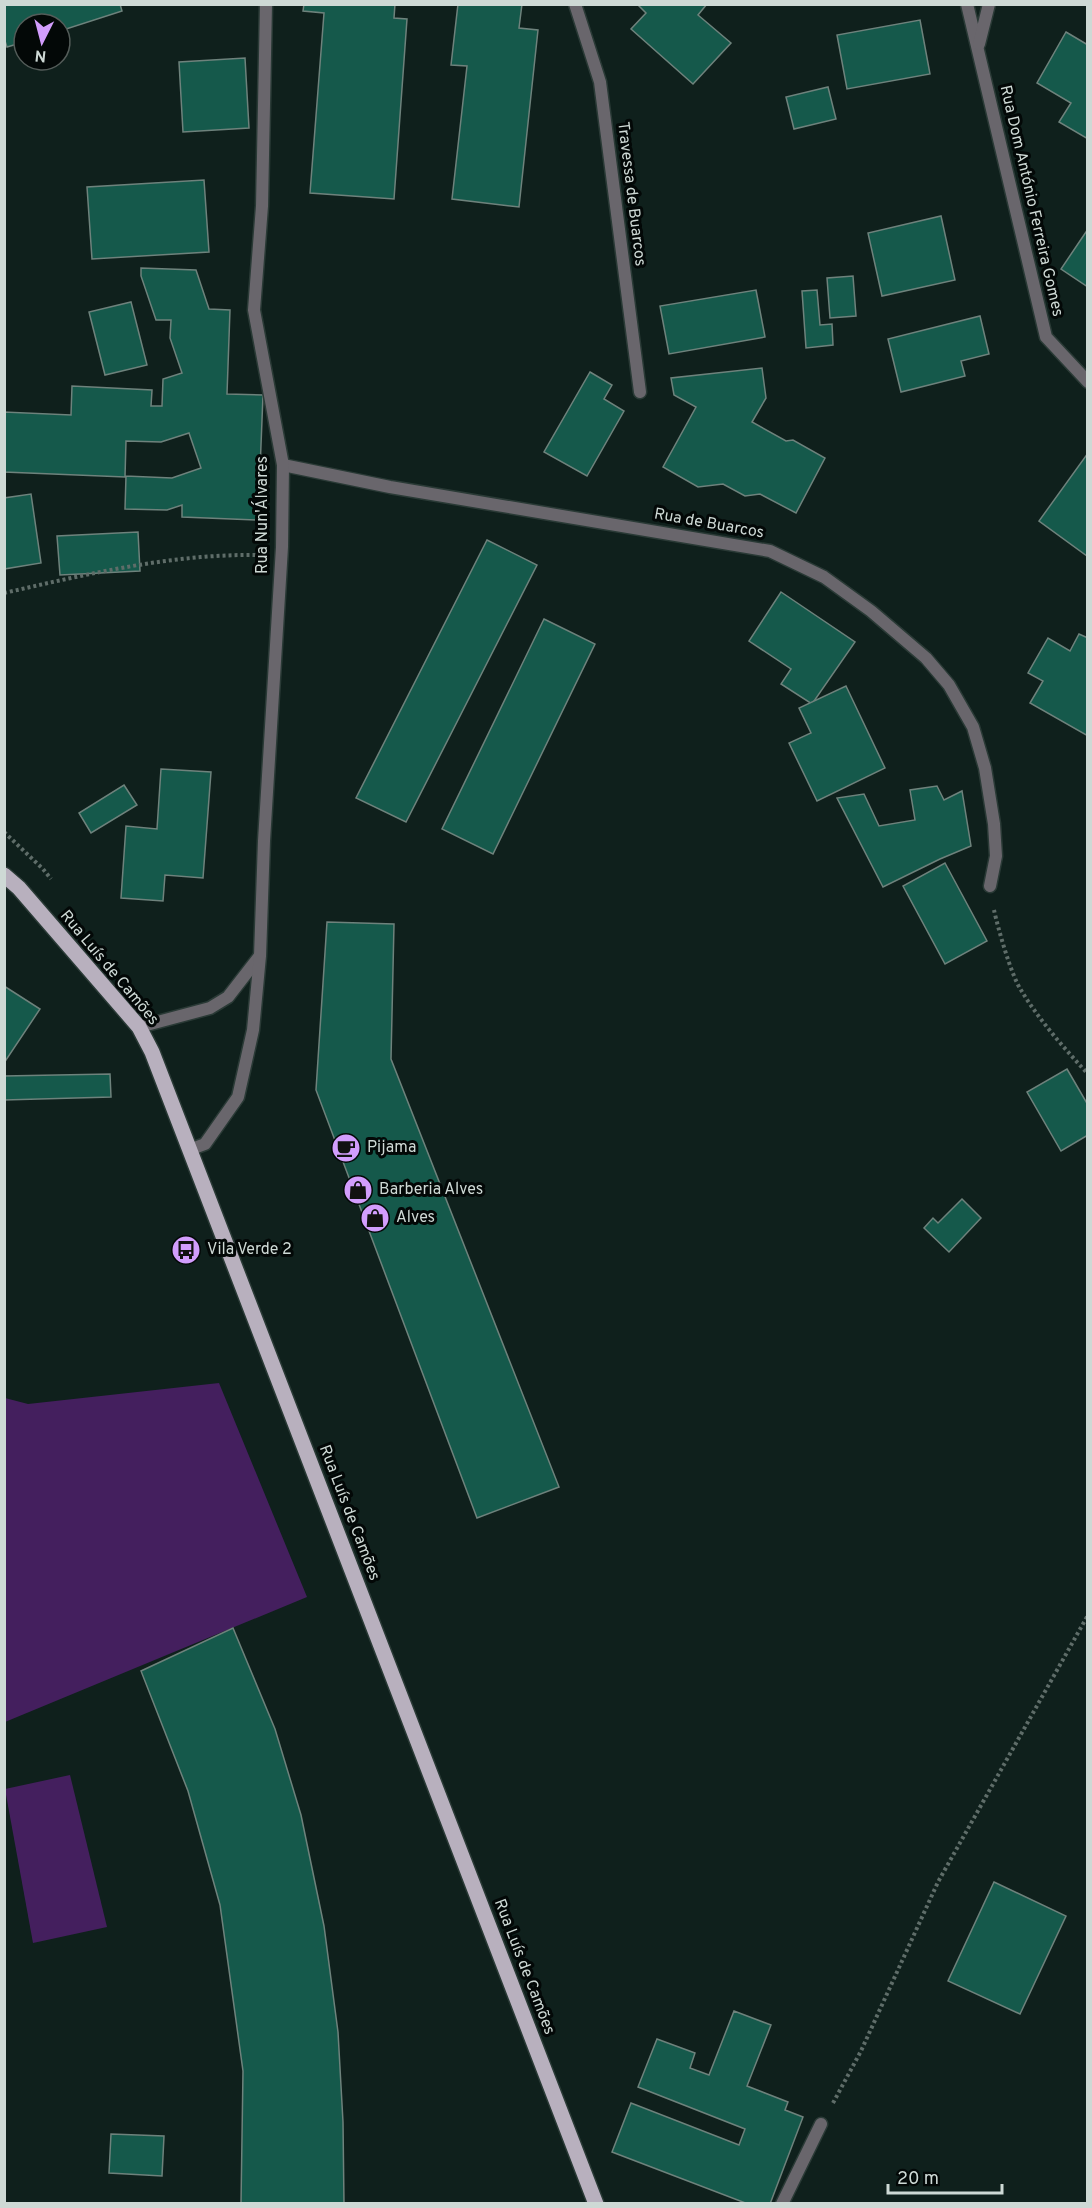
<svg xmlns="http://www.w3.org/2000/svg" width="1092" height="2208" font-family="Overpass,sans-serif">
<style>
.green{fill:#441f5e}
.building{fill:#15594b;stroke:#6e827c;stroke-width:1.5}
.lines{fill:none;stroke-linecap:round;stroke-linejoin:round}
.minor-casing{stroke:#2a3a36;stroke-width:15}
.primary-casing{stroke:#2a3a36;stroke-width:18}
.path{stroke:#5f6d69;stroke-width:4;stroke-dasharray:3 3;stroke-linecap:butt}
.minor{stroke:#69666c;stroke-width:12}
.primary{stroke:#b8b0be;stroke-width:15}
.labels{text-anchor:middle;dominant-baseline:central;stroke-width:6;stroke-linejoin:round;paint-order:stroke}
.street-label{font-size:16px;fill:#ced9d5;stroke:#030807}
.poi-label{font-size:16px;fill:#ced9d5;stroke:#030807;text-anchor:start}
</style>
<rect width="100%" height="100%" fill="#0f201c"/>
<g class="green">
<path d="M219 1383 307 1597 5 1722V1398L28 1404Z"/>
<path d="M70 1775 107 1927 33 1943 5 1789Z"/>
</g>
<g class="building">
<path d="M4 4H120L122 11 60 31V24H24V42L7 47 4 38Z"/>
<path d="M304 4H395L394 18 407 19 394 199 310 193 324 13 303 11Z"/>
<path d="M458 4H522L519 28 538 30 519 207 452 199 467 66 451 65Z"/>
<path d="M637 4H707L698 15 731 43 693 84 631 29 646 13Z"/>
<path d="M920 20 930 74 847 89 837 35Z"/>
<path d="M1066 32 1088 45V139L1059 122 1071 103 1037 83Z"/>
<path d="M245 58 249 128 183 132 179 62Z"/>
<path d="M828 87 836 119 794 129 786 97Z"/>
<path d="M204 180 209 252 92 259 87 187Z"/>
<path d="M941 216 955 280 882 296 868 233Z"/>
<path d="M1088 229V287L1061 269Z"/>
<path d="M141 268 196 270 209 309 230 310 227 394 263 395 258 520 182 517V505L167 510 125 509 126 476 172 478 201 468 189 433 161 442 126 441 125 477 4 472V412L71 415 72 386 152 390 151 406H162L163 379 182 373 170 338 171 320H156L141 276Z"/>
<path d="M853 276 856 316 830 318 827 278Z"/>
<path d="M756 290 765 337 669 354 660 306Z"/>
<path d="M817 290 820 325 832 324 833 345 806 348 802 291Z"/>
<path d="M131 302 147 365 105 375 89 312Z"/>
<path d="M980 316 989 354 961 361 965 376 901 392 888 339Z"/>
<path d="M762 368 766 398 752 422 786 441 793 440 825 458 796 513 760 494 745 496 723 484 698 487 663 467 696 407 674 395 671 378Z"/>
<path d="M590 372 612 385 604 399 624 411 587 476 544 452Z"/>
<path d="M1088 453V555L1087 556 1039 521Z"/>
<path d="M31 494 41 563 4 569V498Z"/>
<path d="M138 532 140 571 60 575 57 536Z"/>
<path d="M487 540 537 565 406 822 356 798Z"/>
<path d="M781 592 855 642 812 704 781 684 791 669 749 641Z"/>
<path d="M544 619 595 644 493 854 442 829Z"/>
<path d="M1079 634 1088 638V736L1030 703 1043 681 1028 673 1048 638 1070 651Z"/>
<path d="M846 686 885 768 817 801 789 743 811 733 799 708Z"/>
<path d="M161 769 211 772 203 878 165 875 163 901 121 898 126 826 157 829Z"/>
<path d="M124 785 137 805 91 833 79 813Z"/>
<path d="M937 786 944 800 962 791 971 846 940 859 883 887 837 798 864 794 879 826 915 820 910 790Z"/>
<path d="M945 863 987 941 945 964 903 886Z"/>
<path d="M327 922 394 924 391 1059 559 1487 477 1518 316 1090Z"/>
<path d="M4 986 40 1009 4 1063Z"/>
<path d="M1067 1069 1088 1105V1135L1061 1151 1027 1092Z"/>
<path d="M110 1074 111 1097 4 1100V1076Z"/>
<path d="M962 1199 981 1218 949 1252 924 1228 933 1218 938 1223Z"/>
<path d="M233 1628 275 1729 301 1815 324 1926 338 2032 343 2122 344 2204H241L243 2071 220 1905 188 1791 141 1671Z"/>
<path d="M994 1882 1066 1916 1020 2014 948 1981Z"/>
<path d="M734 2011 771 2025 747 2086 788 2102 785 2110 803 2117 770 2204H748L612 2152 631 2103 739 2145 745 2129 638 2087 657 2039 695 2053 690 2068 709 2075Z"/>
<path d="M111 2134 164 2136 162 2176 109 2173Z"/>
</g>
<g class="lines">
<g class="minor-casing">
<g id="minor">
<path d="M575 4 600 82 640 392"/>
<path d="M967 4 1046 337 1088 382"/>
<path d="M979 44 989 4"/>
<path d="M283 465 390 487 770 551 824 577 871 611 926 658 949 685 973 727 985 768 994 824 996 856 990 886"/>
<path d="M139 1027 210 1008 228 997 259 957"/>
<path d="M189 1150 205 1144 238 1097 253 1030 260 956 264 841 282 547 283 465 254 310 262 206 266 4"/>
<path d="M782 2204 821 2124"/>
</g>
</g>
<g class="primary-casing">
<path id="primary" d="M4 875 19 888 139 1027 152 1052 596 2204"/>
</g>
<g class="path">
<path d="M4 593C88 574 171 554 256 555"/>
<path d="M4 832 43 869 51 879"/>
<path d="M994 910C998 928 1011 975 1021 990 1039 1020 1064 1048 1088 1074"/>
<path d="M833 2103 861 2051 938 1882 1088 1615"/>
</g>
<use href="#minor" class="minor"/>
<use href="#primary" class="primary"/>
</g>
<defs>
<g id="cafe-disc" transform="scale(1.5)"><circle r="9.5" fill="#d29dfd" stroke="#030807"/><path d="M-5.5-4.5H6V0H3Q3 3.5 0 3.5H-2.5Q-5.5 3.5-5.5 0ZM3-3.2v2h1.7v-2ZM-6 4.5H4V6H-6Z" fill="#111"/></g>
<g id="shop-disc" transform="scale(1.5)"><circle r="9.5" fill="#d29dfd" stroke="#030807"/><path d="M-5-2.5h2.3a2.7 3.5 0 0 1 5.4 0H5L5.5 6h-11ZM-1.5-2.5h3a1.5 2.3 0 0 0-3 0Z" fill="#111"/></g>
<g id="bus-disc" transform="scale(1.5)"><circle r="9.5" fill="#d29dfd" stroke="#030807"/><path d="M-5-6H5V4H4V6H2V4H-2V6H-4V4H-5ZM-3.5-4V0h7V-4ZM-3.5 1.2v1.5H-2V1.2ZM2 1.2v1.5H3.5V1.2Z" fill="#111"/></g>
</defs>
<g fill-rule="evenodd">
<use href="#cafe-disc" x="346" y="1148"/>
<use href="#shop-disc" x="358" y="1190"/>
<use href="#shop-disc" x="375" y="1218"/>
<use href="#bus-disc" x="186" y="1250"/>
</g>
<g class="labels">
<g class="street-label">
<text transform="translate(631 194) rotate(83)">Travessa de Buarcos</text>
<text transform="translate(1031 201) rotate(77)">Rua Dom António Ferreira Gomes</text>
<text transform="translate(263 515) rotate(-90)">Rua Nun'Álvares</text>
<text transform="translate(709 524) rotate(10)">Rua de Buarcos</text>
<text transform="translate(109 968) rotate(50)">Rua Luís de Camões</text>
<text transform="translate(349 1513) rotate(69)">Rua Luís de Camões</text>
<text transform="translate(524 1967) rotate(69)">Rua Luís de Camões</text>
</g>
<g class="poi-label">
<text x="367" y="1148">Pijama</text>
<text x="379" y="1190">Barberia Alves</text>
<text x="396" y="1218">Alves</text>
<text x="207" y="1250">Vila Verde 2</text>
</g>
</g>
<rect width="1092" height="2208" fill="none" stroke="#ced9d5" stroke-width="12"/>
<g transform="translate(42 42) rotate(186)"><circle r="28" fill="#030807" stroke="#545c59" stroke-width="1.5"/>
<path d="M0-4.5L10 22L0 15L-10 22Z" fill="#d29dfd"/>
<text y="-9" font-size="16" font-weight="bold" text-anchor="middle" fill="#ced9d5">N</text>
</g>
<path d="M888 2184v9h114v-9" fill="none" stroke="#ced9d5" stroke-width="3"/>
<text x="897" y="2184" font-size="18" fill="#ced9d5" stroke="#030807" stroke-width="4.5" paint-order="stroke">20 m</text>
</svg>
